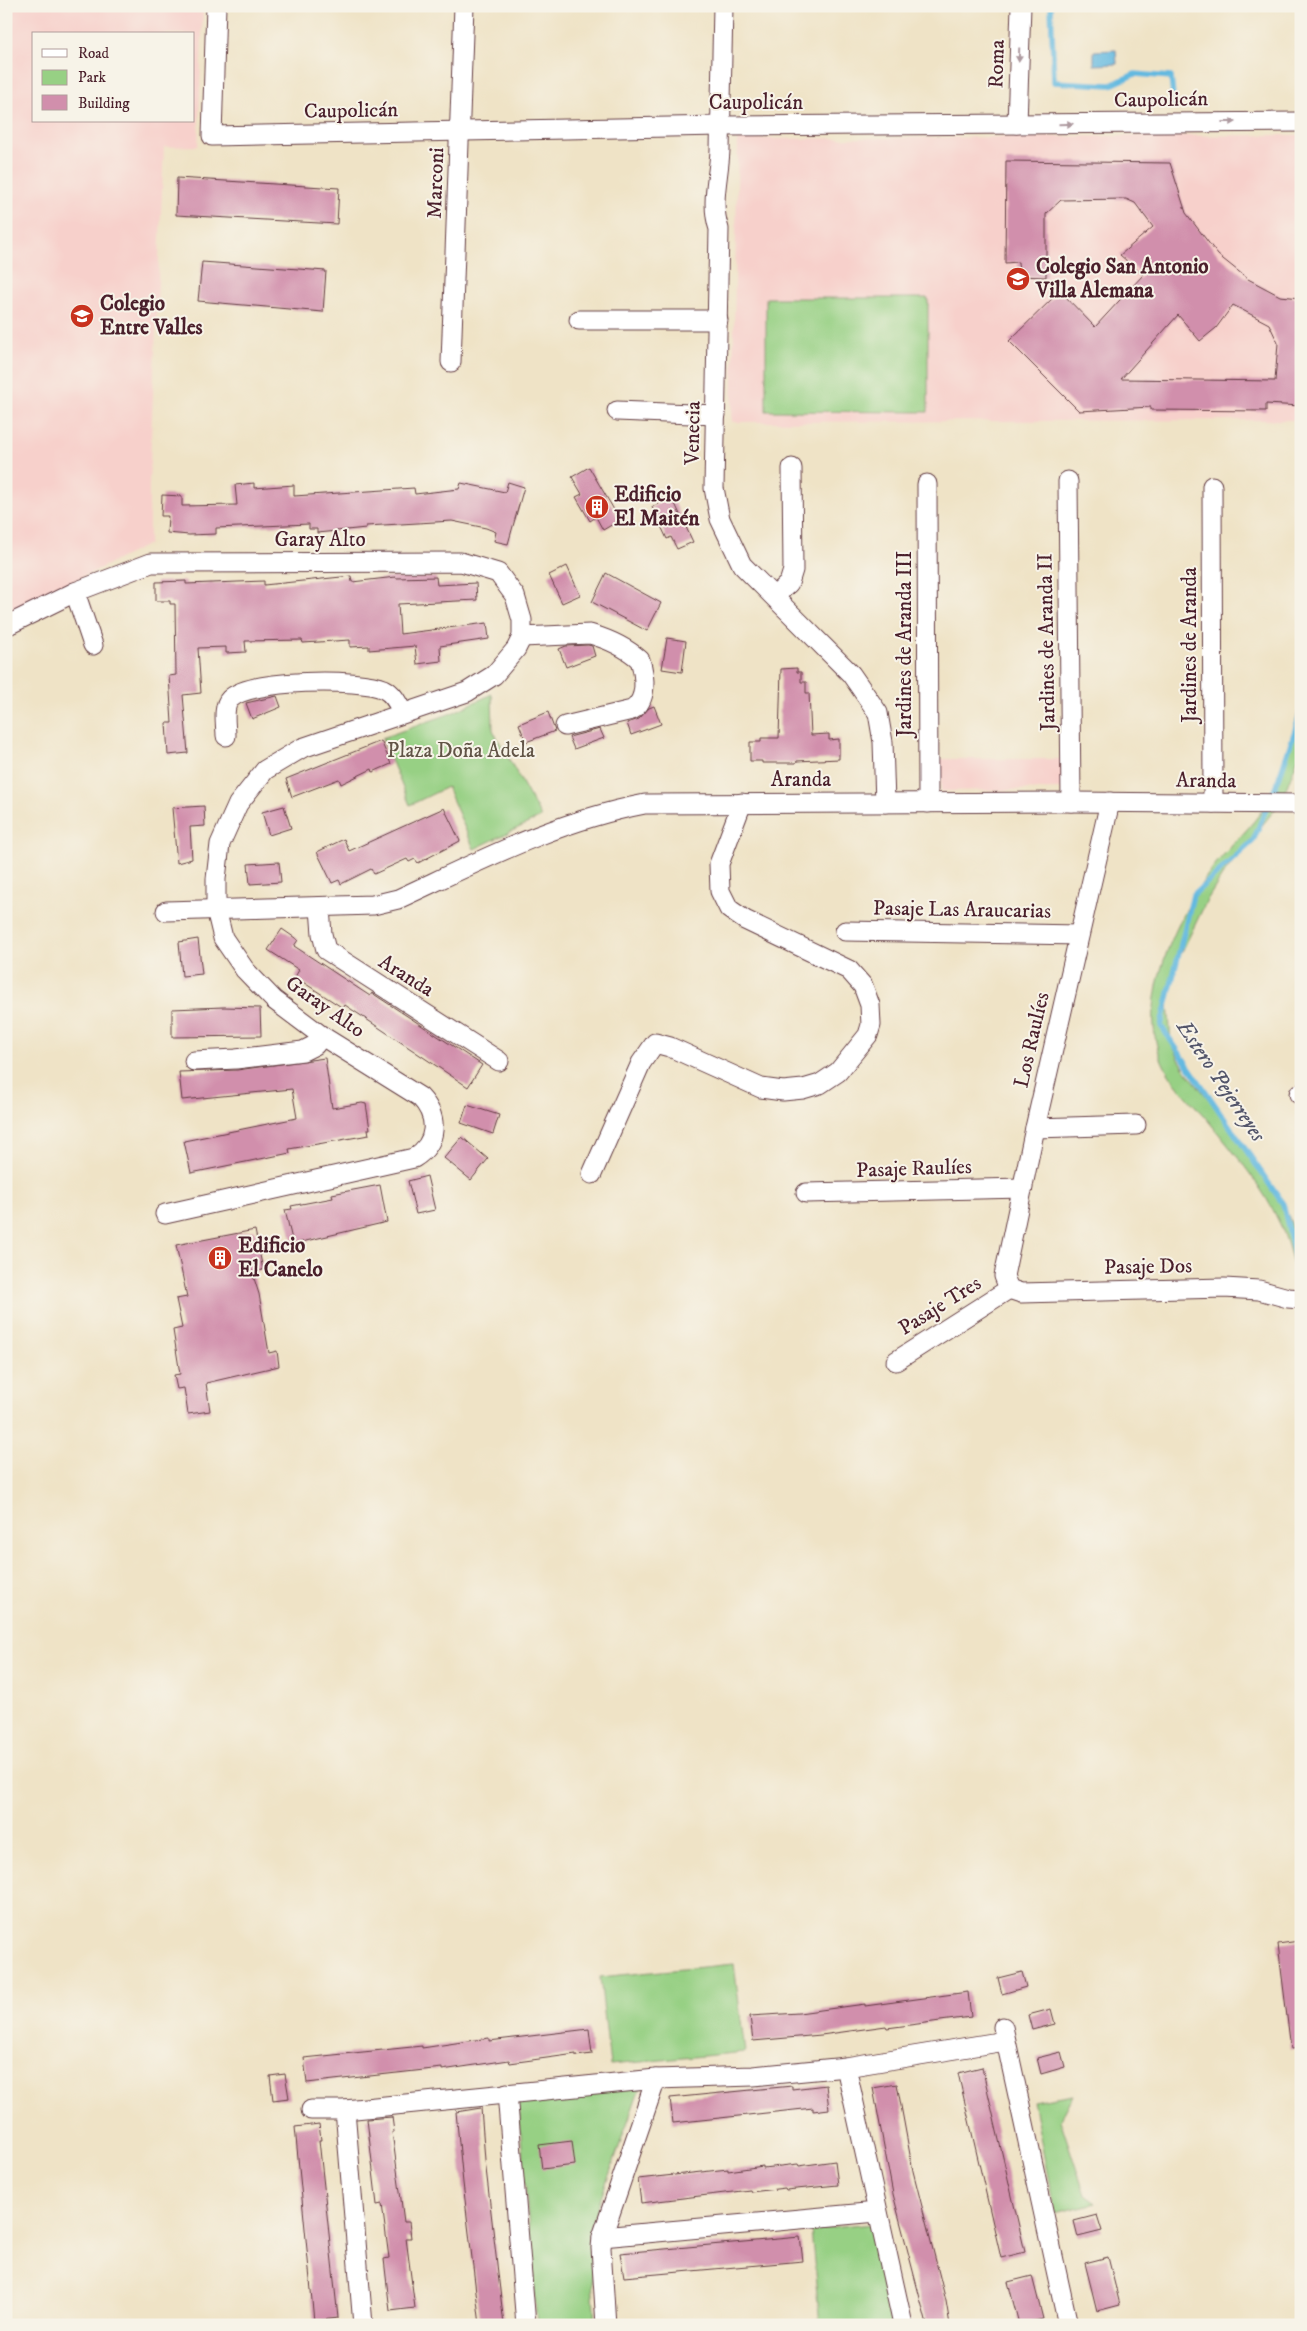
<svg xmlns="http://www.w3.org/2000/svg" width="1307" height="2331" font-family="'IM FELL DW Pica',serif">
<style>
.built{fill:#f7d0cb;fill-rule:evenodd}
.green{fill:#97d084;stroke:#707858}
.water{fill:#64b9e0;stroke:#576c86}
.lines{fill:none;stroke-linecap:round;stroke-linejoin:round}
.stream{stroke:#64b9e0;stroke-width:5.5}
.building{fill:#d18fac;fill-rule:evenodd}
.street-casing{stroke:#633c42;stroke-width:21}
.street{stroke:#fff;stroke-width:19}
.oneway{fill:#ae9aa0}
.labels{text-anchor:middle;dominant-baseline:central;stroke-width:4;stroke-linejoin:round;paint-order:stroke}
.street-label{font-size:21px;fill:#4a1f2b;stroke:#f7f3e8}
.poi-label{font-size:21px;font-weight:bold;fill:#4a1f2b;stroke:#f7f3e8;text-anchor:start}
.park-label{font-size:21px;fill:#615446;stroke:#f7f3e8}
.water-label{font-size:22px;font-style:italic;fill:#53556a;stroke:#f7f3e8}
</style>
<rect width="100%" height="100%" fill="#f7f3e8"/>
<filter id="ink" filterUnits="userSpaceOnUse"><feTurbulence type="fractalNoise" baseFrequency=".02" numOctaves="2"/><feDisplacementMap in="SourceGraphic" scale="10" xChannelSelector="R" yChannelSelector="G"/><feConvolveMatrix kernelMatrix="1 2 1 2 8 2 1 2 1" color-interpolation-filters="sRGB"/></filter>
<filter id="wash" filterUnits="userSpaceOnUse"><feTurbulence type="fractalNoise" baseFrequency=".0096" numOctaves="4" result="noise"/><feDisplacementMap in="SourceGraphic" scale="20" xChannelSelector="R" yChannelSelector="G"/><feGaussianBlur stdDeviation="1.12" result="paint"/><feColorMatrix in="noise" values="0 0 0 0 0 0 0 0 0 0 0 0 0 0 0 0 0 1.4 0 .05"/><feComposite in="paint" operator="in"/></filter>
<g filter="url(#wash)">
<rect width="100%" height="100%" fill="#efe3c6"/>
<g class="built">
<path d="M6 6H203L198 146 164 147 149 485V544L6 615ZM34 34H194V121H34Z"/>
<path d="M1301 135V420L732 422 738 139Z"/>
<path d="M940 759H1064L1063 789 941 791Z"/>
</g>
<g class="green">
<path d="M766 298H928V412L766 411Z"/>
<path d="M492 694 493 730 541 817 474 849 447 787 410 805 382 738 452 713Z"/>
<path d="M1301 699V751L1287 786 1276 808 1224 873 1207 900 1177 962 1168 1003 1171 1042 1179 1059 1187 1072 1245 1145 1286 1210 1294 1230 1301 1263V1303C1296 1277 1291 1250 1281 1226 1264 1188 1236 1155 1210 1123 1195 1105 1177 1088 1165 1067 1133 1006 1175 921 1211 870 1228 847 1252 828 1267 803 1285 772 1293 735 1301 699Z"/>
<path d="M734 1964 745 2052 610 2065 600 1977Z"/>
<path d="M640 2087 589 2232 595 2325H537L518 2099Z"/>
<path d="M1073 2094 1060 2119 1085 2195 1096 2203 1055 2213 1033 2101Z"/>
<path d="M872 2224 892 2325H820L811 2230Z"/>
</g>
<path class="water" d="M1116 50 1117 64 1094 65V51Z"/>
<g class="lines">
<g class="stream">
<path d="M1051 6 1054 82 1111 85 1135 74 1171 77 1174 106"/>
<path d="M1301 713 1279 778 1253 841 1193 895 1161 1026 1283 1204 1301 1285"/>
</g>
</g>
<g id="blocks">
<g class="building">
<path d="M1006 161 1170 163 1186 213 1218 255 1248 279 1280 296 1301 298V406L1266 404V411L1151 410V407L1079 411 1009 341 1060 291 1095 327 1143 275 1120 255 1153 227 1135 203 1126 199 1061 200 1046 214V277L1019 276 1018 262 1005 263ZM1233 305 1269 324 1278 343 1275 381 1121 379 1178 315 1200 341 1216 328Z"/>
<path d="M177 178 339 188 337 224 176 215Z"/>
<path d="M202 262 326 271 323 312 198 301Z"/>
<path d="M589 467 620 520 603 530 596 517 590 521 576 497 582 494 572 477Z"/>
<path d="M508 482 524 487 508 544 494 541 496 532 486 528 452 521 366 526V528L317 533V529H309V524L216 528V534L189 535 167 533 168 516H161L162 495 182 496V506L237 505 235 485 254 483V488L294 485V496L414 488 415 494 459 489 461 483 505 492Z"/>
<path d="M670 493 693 542 677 549 671 537 667 539 652 507 658 504 656 500Z"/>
<path d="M567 566 580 595 562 603 549 575Z"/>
<path d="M606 573 661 603 647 631 592 602Z"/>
<path d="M351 576 352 582 396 577V578L436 577 437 585 476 583 477 600 398 604 400 634 487 623 489 639 440 646 441 661 417 664 415 646 369 650V646L350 647V640L303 643 302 640 245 641 246 652 226 653V647L198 648 201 693 183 695 188 753 168 755 166 723H172L169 676 176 675 175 604H170V601H156V582L186 581V584L264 581V585Z"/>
<path d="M667 638 686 641 682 672 662 669Z"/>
<path d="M588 645 592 646 595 656 566 667 559 649 566 646Z"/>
<path d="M797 668V672H801V682H806V693H809L811 735 829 734V740L839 739V759L797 761 796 763H762V761H750V742H761V738H779L781 669Z"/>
<path d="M277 696 281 707 252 719 246 703Z"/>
<path d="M654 706 661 724 631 735 627 723 639 719 649 708Z"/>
<path d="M548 712 555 731 526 742 519 724Z"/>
<path d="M600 729 604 738 574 749 569 737Z"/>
<path d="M381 741 391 764 373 772 372 769 341 784 339 779 292 797 286 779Z"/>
<path d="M204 806 205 826 190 827 192 859 177 863 172 808Z"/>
<path d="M284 806 291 828 269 835 262 812Z"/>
<path d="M444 808 460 841 418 863 415 859 409 862 407 859 374 874 371 869 341 884 339 880 332 883 317 852 344 839 349 851Z"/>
<path d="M279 862 281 882 250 884 248 864Z"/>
<path d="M282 929 298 940 294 946 370 996 372 993 482 1065 468 1087 345 1005 343 1008 295 977 299 970 268 950Z"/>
<path d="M198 939 202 974 182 976 179 942Z"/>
<path d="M224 1007 260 1008 261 1036 172 1037V1009Z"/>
<path d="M325 1058 332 1108 362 1103 366 1104 370 1129H368L369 1135 289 1149 290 1153 191 1173 184 1141 297 1118 292 1089 182 1100 179 1072 237 1070Z"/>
<path d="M467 1105 499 1115 493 1134 461 1123Z"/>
<path d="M462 1137 488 1159 471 1180 444 1158Z"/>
<path d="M427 1176 435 1210 416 1214 408 1181Z"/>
<path d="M380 1185 387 1222 293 1244 285 1210 292 1209 291 1206 333 1198 332 1194Z"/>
<path d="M255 1230 263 1270 252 1272 259 1294 269 1353 277 1351 279 1366 206 1383 210 1411 188 1414 184 1388 177 1389 174 1375 180 1374 173 1330 182 1328 176 1299 187 1297 176 1245Z"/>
<path d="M1299 1941 1301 2048 1291 2049 1278 1944Z"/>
<path d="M1022 1972 1026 1987 1002 1994 998 1978Z"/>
<path d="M968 1992 971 2017 887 2028 886 2026 821 2035 753 2041 750 2016 799 2013 865 2004V2006Z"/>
<path d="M1051 2009 1055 2024 1032 2030 1028 2015Z"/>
<path d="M589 2029 592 2054 576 2056V2054L510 2063 509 2060 442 2070V2068L307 2083 304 2058 422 2046V2048L489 2038V2041Z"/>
<path d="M1061 2052 1065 2067 1041 2074 1037 2058Z"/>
<path d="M982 2067 1025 2252 1001 2258 958 2073Z"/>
<path d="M285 2074 289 2098 273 2100 270 2076Z"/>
<path d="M897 2084 913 2171 946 2301 950 2325H927L893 2194 873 2088Z"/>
<path d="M826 2085 829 2109 813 2111V2108L673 2123 670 2098 792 2086V2089Z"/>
<path d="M481 2108 485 2160 504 2325H480L463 2183 456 2112Z"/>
<path d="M392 2117 394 2132H392L404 2222H409L411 2238H406L415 2308 390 2311 384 2259 389 2258 382 2204 377 2205 367 2119Z"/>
<path d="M319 2124 321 2140H319L338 2318 314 2321 295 2127Z"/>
<path d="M572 2141 575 2165 542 2169 539 2145Z"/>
<path d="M835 2161 838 2185 786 2190 785 2188 751 2192 750 2190 641 2203 638 2179 728 2169V2171L763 2166V2168L798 2164 799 2166Z"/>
<path d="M1097 2215 1102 2231 1078 2237 1074 2221Z"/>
<path d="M800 2237 803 2261 624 2277 620 2253Z"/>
<path d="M1108 2257 1120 2305 1097 2311 1085 2263Z"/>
<path d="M1032 2276 1043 2319 1019 2324 1008 2282Z"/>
</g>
</g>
</g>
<g filter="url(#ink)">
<use href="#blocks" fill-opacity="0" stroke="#633c42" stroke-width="1"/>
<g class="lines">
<g class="street-casing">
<g id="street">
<path d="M216 6 212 136 721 126 1301 122"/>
<path d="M723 6 720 150C719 177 710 203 719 229L714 488 720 519 742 565 851 674 878 713 883 742 885 803"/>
<path d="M1017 124 1021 6"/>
<path d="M579 320H718"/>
<path d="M451 362 464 6"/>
<path d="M617 411 716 415"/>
<path d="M1068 481 1071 802"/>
<path d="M927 484 928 803"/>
<path d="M1212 486 1213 803"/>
<path d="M75 592 93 645"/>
<path d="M775 596 789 583 793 570 792 468"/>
<path d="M6 626 75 592 151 563 461 562 498 573 515 596 522 620V637L516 649 494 675 467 692 302 748 265 770 238 804 220 844 216 879V909L223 938 245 970 274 1000 322 1036 420 1097C439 1117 438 1143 414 1158L165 1214"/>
<path d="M522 637 590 634C607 639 627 648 640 660 645 676 648 700 632 710L565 726"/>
<path d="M226 736C226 725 222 707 230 699 249 679 360 678 384 689 394 694 398 704 403 713"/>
<path d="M320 908 322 934 326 950 499 1061"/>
<path d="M166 911 373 905 398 899C480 861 556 821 645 804L1071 802 1301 804"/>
<path d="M845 931 1079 935"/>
<path d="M194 1061 236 1059 303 1051 315 1045 322 1036"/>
<path d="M1299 1094H1301"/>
<path d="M1035 1128 1136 1125"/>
<path d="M592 1174 641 1063 655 1043 670 1047 761 1088 783 1091 803 1089 820 1084 838 1072 868 1035 871 1025 870 1005 863 986 849 970 745 920 729 909 720 891 719 864 742 803"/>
<path d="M806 1193 1023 1188"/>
<path d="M1009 1289 1004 1276 1035 1128 1110 802"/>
<path d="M1009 1289 1021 1293 1224 1288 1259 1290 1288 1298 1301 1299"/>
<path d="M896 1361 1009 1289"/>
<path d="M1003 2027 1068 2325"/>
<path d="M846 2067 903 2325"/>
<path d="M507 2093 526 2325"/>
<path d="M311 2110H345L656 2079 753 2076 846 2067 1005 2041"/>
<path d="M345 2110 363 2325"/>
<path d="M602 2237 877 2212"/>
<path d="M606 2325 601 2248 602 2237 656 2079"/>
</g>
</g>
<use href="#street" class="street"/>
</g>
<defs><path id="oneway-solid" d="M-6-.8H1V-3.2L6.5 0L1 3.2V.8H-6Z" transform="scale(1.25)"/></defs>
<g class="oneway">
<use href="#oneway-solid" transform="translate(1019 55) rotate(92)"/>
<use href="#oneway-solid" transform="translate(1229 122)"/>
<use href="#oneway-solid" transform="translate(1066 124) rotate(-1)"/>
</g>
</g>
<defs>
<g id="school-disc" transform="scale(1.25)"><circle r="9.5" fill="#c8321e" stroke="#f7f3e8"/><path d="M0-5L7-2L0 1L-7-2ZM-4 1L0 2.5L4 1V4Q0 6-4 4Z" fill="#fff"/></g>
<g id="building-disc" transform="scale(1.25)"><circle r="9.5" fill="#c8321e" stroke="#f7f3e8"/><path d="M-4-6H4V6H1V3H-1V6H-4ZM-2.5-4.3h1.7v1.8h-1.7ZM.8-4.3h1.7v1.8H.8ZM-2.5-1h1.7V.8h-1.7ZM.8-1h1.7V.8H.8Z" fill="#fff"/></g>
</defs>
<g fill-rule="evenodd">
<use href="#school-disc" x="1018" y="279"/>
<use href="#school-disc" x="82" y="316"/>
<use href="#building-disc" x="597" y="507"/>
<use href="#building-disc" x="220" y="1258"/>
</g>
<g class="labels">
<g class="street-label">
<text transform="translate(997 64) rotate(-88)">Roma</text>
<text transform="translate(1161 100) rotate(-1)">Caupolicán</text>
<text x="756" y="103">Caupolicán</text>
<text transform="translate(351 111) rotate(-1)">Caupolicán</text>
<text transform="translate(436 183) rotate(-88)">Marconi</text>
<text transform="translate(693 433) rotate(-89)">Venecia</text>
<text x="320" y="540">Garay Alto</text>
<text transform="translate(1047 642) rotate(-91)">Jardines de Aranda II</text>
<text transform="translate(905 644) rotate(-90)">Jardines de Aranda III</text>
<text transform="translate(1190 645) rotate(-90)">Jardines de Aranda</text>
<text x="801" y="780">Aranda</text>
<text transform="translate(1206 781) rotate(1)">Aranda</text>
<text transform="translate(962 910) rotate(1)">Pasaje Las Araucarias</text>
<text transform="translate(406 976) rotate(32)">Aranda</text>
<text transform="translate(325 1007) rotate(35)">Garay Alto</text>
<text transform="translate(1032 1040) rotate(-77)">Los Raulíes</text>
<text transform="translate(914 1169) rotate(-2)">Pasaje Raulíes</text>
<text transform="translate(1148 1267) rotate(-1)">Pasaje Dos</text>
<text transform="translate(940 1306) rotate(-32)">Pasaje Tres</text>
</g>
<g class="poi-label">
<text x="1036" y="267">Colegio San Antonio<tspan x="1036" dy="24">Villa Alemana</tspan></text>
<text x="100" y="304">Colegio<tspan x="100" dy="24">Entre Valles</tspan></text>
<text x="614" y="495">Edificio<tspan x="614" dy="24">El Maitén</tspan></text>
<text x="238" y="1246">Edificio<tspan x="238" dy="24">El Canelo</tspan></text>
</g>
<g class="park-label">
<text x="461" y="751">Plaza Doña Adela</text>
</g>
<g class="water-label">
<text transform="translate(1221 1081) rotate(56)">Estero Pejerreyes</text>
</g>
</g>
<rect width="1307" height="2331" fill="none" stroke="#f7f3e8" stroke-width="25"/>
<rect x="32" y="32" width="162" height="90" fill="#f7f3e8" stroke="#b29e9c"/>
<rect x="42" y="49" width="25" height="8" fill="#ffffff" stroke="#b29e9c"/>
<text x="78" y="58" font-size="15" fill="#4a1f2b">Road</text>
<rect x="42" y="70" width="25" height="15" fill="#97d084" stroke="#b29e9c"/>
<text x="78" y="82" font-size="15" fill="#4a1f2b">Park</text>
<rect x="42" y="95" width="25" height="15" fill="#d18fac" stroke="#b29e9c"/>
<text x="78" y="108" font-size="15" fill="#4a1f2b">Building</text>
</svg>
